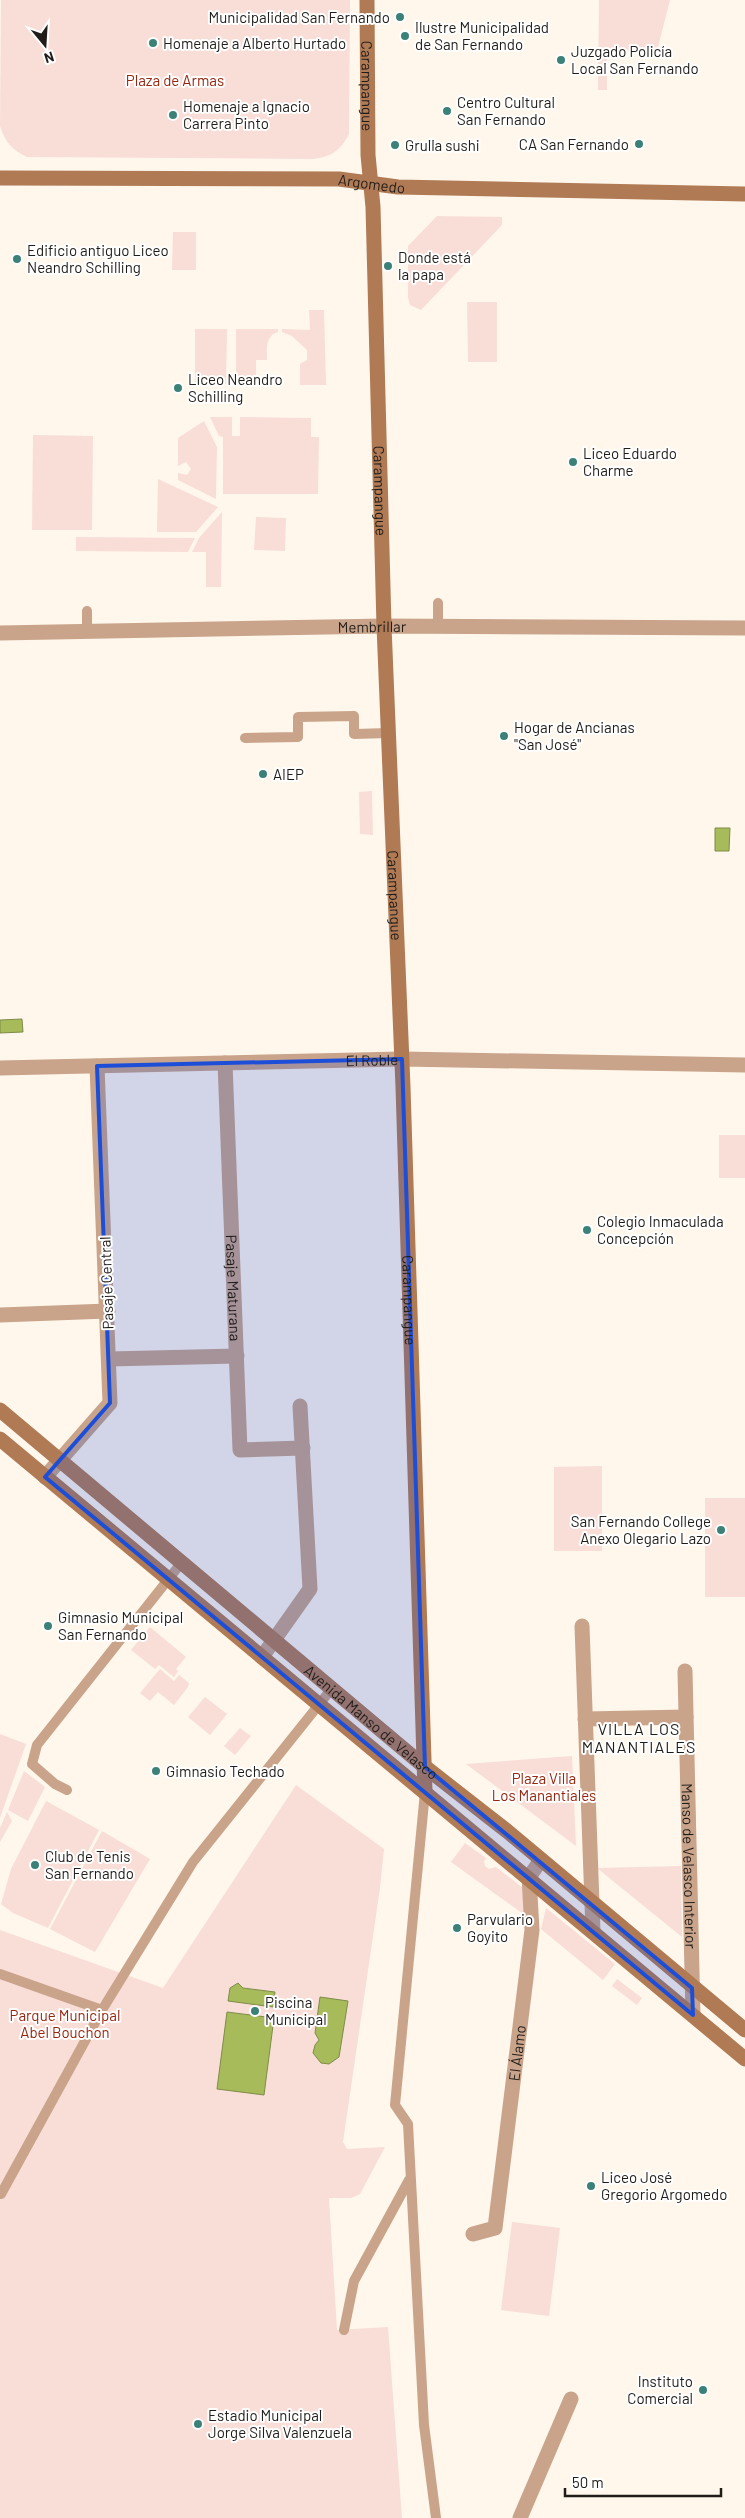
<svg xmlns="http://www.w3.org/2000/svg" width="745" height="2518" font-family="Barlow,sans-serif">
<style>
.green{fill:#f9ddd7}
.water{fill:#a7bb5b;stroke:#7e8c47}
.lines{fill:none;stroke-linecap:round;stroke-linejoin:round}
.lane{stroke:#c9a48b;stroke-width:10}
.street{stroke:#c9a48b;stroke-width:15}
.secondary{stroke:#b07a55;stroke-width:15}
.marked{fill:#1d4ed8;fill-opacity:0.2;stroke:#1d4ed8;stroke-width:4;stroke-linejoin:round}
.poi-dot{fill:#3b8178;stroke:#fff;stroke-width:2}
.labels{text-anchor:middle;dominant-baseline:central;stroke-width:4;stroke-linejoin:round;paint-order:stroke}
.poi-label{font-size:15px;fill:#201d19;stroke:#fff;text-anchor:start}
.park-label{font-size:15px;fill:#98250e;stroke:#fff}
.street-label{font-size:15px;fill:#201d19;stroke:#fff}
.neighbourhood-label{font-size:16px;letter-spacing:1px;fill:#201d19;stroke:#fff}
</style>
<rect width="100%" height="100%" fill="#fff7eb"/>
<g class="green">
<path d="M1 0H350L349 134C341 150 331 157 313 159L27 157C12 150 5 142 0 126Z"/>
<path d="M599 0H670L657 51 607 50V90H598Z"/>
<path d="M437 216 502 217V225L421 310 410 305 408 297V246Z"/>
<path d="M173 232H196V270H172Z"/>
<path d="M467 302H497V362H468Z"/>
<path d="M309 310H324L326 385H300V364L307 360V350L292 336 282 332V329L310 330Z"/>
<path d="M195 329H227L226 384H195Z"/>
<path d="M236 329H278V332C265 336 267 348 267 360H256V385L236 384Z"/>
<path d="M210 417H232V436H240V417L311 418V437H319L318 494H223V437L219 436Z"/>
<path d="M204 421 217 447 216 499 178 480V473L187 475 191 469 186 462 178 466V438Z"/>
<path d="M33 435 93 436 92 530H32Z"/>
<path d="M158 479 218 507 196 532H157Z"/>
<path d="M222 512 221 587H206V552H192L199 538Z"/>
<path d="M256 517 286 518 285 551 254 550Z"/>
<path d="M76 537 195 538 188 552 76 551Z"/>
<path d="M372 791 373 835 360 834 359 792Z"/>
<rect x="719" y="1135" width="26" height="43"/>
<path d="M602 1466V1551H554V1467Z"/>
<rect x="705" y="1498" width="40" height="99"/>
<path d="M150 1627 186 1657 176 1669 178 1671 174 1677 159 1665 155 1669 131 1650Z"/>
<path d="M160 1669 174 1681 179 1675 189 1683 188 1687 174 1705 158 1692 150 1701 140 1693Z"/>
<path d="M205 1697 227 1714 210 1735 188 1717Z"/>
<path d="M240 1728 251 1736 235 1755 224 1746Z"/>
<path d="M0 1734 26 1744 0 1818Z"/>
<path d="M572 1756 576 1846 466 1764Z"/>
<path d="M24 1771 45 1787 28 1821 8 1810Z"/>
<path d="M296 1785 384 1849 380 1888 343 2142 347 2149 385 2147 360 2194 351 2198H329L337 2330 388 2327 402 2518H0V1930L163 1988Z"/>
<path d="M46 1801 99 1830 48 1928 13 1913 1 1904 11 1869Z"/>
<path d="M7 1812 12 1821 0 1842V1828Z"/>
<path d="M102 1831 150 1859 95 1952 50 1929Z"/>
<path d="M465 1843 486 1858 484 1861 485 1866 489 1869 496 1867 523 1888 526 1916 451 1862Z"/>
<path d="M681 1866 682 1937 597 1868Z"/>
<path d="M546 1908 615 1964 603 1980 541 1929Z"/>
<path d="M617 1979 642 1998 637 2005 612 1986Z"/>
<path d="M512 2222 560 2228 549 2316 501 2310Z"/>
</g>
<g class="water">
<path d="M715 828H730L729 851H715Z"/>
<path d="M22 1019 23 1032 0 1033V1020Z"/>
<path d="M238 1983 243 1988 275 1992 273 2007 228 2001 230 1988Z"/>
<path d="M320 1997 348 2001 339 2057 329 2064 321 2063 313 2053 315 2045 319 2040 315 2033Z"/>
<path d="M227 2012 274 2018 264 2095 217 2089Z"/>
</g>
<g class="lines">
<g class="lane">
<path d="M438 603V626"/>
<path d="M87 632V611"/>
<path d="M245 738 298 737V717L354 716V734L389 733"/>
<path d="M67 1790 55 1784 32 1764 37 1745 182 1562"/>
<path d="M425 1792 395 2105 408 2124 424 2425 436 2518"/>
<path d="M0 1974 102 2010 193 1862 333 1687"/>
<path d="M1 2194 102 2010"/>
<path d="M344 2330 354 2281 409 2180"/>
</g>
<g class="street">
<path id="s1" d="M0 633 384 626 745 628"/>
<path id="s2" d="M225 1063 240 1450 303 1448"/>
<path id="s3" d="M0 1068 402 1059 745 1065"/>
<path d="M0 1315 108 1311"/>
<path d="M109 1359 237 1356"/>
<path d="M45 1477 110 1403 97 1066"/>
<path d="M582 1626 593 1931"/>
<path d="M262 1657 310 1589 300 1406"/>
<path id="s4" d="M685 1671 693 2015"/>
<path d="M585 1719 686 1717"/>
<path id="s5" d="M473 2234 495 2228 532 1930 529 1877 541 1860"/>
<path d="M520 2518 571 2399"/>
</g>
<g class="secondary">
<path id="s6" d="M367 0 368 155 373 207 384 626 403 1087 425 1792"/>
<path id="s7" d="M0 178 339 179 398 187 745 194"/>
<path id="s8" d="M0 1410 425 1767 507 1831 745 2030"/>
<path d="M0 1439 745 2059"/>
</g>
</g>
<path class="marked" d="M402 1059 425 1767 692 1988 693 2015 45 1477 110 1403 97 1066Z"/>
<g class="poi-dot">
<circle cx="400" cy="17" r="5"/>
<circle cx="405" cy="36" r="5"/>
<circle cx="153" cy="43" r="5"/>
<circle cx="561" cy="60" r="5"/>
<circle cx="447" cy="111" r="5"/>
<circle cx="173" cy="115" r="5"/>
<circle cx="639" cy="144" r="5"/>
<circle cx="395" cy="145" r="5"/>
<circle cx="17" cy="259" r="5"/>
<circle cx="388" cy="266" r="5"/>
<circle cx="178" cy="388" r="5"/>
<circle cx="573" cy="462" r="5"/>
<circle cx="504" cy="736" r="5"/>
<circle cx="263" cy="774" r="5"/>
<circle cx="587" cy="1230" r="5"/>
<circle cx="721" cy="1530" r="5"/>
<circle cx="48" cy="1626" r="5"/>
<circle cx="156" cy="1771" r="5"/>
<circle cx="35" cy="1865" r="5"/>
<circle cx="457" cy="1928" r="5"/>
<circle cx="255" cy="2011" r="5"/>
<circle cx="591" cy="2186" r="5"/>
<circle cx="703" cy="2390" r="5"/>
<circle cx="198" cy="2424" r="5"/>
</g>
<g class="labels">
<g class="poi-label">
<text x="390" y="17" text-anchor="end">Municipalidad San Fernando</text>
<text x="415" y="27">Ilustre Municipalidad<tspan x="415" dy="17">de San Fernando</tspan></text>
<text x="163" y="43">Homenaje a Alberto Hurtado</text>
<text x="571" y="51">Juzgado Policía<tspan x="571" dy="17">Local San Fernando</tspan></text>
<text x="457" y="102">Centro Cultural<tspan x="457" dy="17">San Fernando</tspan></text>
<text x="183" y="106">Homenaje a Ignacio<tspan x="183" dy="17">Carrera Pinto</tspan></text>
<text x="629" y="144" text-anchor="end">CA San Fernando</text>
<text x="405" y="145">Grulla sushi</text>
<text x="27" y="250">Edificio antiguo Liceo<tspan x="27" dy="17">Neandro Schilling</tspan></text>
<text x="398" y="257">Donde está<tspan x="398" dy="17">la papa</tspan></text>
<text x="188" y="379">Liceo Neandro<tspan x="188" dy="17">Schilling</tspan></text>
<text x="583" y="453">Liceo Eduardo<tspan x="583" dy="17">Charme</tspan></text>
<text x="514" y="727">Hogar de Ancianas<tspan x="514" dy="17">"San José"</tspan></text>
<text x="273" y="774">AIEP</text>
<text x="597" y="1221">Colegio Inmaculada<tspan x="597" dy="17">Concepción</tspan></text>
<text x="711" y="1521" text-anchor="end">San Fernando College<tspan x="711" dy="17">Anexo Olegario Lazo</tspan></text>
<text x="58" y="1617">Gimnasio Municipal<tspan x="58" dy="17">San Fernando</tspan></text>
<text x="166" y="1771">Gimnasio Techado</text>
<text x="45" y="1856">Club de Tenis<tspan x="45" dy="17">San Fernando</tspan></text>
<text x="467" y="1919">Parvulario<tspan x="467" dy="17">Goyito</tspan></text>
<text x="265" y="2002">Piscina<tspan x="265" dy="17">Municipal</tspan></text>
<text x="601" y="2177">Liceo José<tspan x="601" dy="17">Gregorio Argomedo</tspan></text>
<text x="693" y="2381" text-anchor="end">Instituto<tspan x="693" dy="17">Comercial</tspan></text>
<text x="208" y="2415">Estadio Municipal<tspan x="208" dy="17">Jorge Silva Valenzuela</tspan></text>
</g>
<g class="park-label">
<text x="175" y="80">Plaza de Armas</text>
<text x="544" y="1778">Plaza Villa<tspan x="544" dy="17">Los Manantiales</tspan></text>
<text x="65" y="2015">Parque Municipal<tspan x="65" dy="17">Abel Bouchon</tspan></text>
</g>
<g class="street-label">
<text stroke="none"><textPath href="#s6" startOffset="86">Carampangue</textPath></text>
<text stroke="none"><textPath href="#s7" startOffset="372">Argomedo</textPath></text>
<text stroke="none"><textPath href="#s6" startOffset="491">Carampangue</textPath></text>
<text stroke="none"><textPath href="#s1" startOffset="372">Membrillar</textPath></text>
<text stroke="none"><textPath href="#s6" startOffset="896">Carampangue</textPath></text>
<text stroke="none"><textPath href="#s3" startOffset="372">El Roble</textPath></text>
<text transform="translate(106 1283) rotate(-92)">Pasaje Central</text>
<text stroke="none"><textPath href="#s2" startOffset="225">Pasaje Maturana</textPath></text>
<text stroke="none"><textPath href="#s6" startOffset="1301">Carampangue</textPath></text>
<text stroke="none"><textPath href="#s8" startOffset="485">Avenida Manso de Velasco</textPath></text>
<text stroke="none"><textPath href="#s4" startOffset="195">Manso de Velasco Interior</textPath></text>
<text stroke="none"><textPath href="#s5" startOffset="199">El Álamo</textPath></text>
</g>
<g class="neighbourhood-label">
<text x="639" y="1728">VILLA LOS<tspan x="639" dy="18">MANANTIALES</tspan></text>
</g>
</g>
<g transform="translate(45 45) rotate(162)" stroke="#ffffff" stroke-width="4" paint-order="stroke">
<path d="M0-4L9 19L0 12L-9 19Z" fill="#201d19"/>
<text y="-8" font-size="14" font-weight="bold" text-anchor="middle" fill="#201d19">N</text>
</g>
<path d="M565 2488v8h156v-8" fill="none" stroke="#201d19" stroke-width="2.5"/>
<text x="572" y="2488" font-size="15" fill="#201d19" stroke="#ffffff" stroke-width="4" paint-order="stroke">50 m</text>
</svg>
